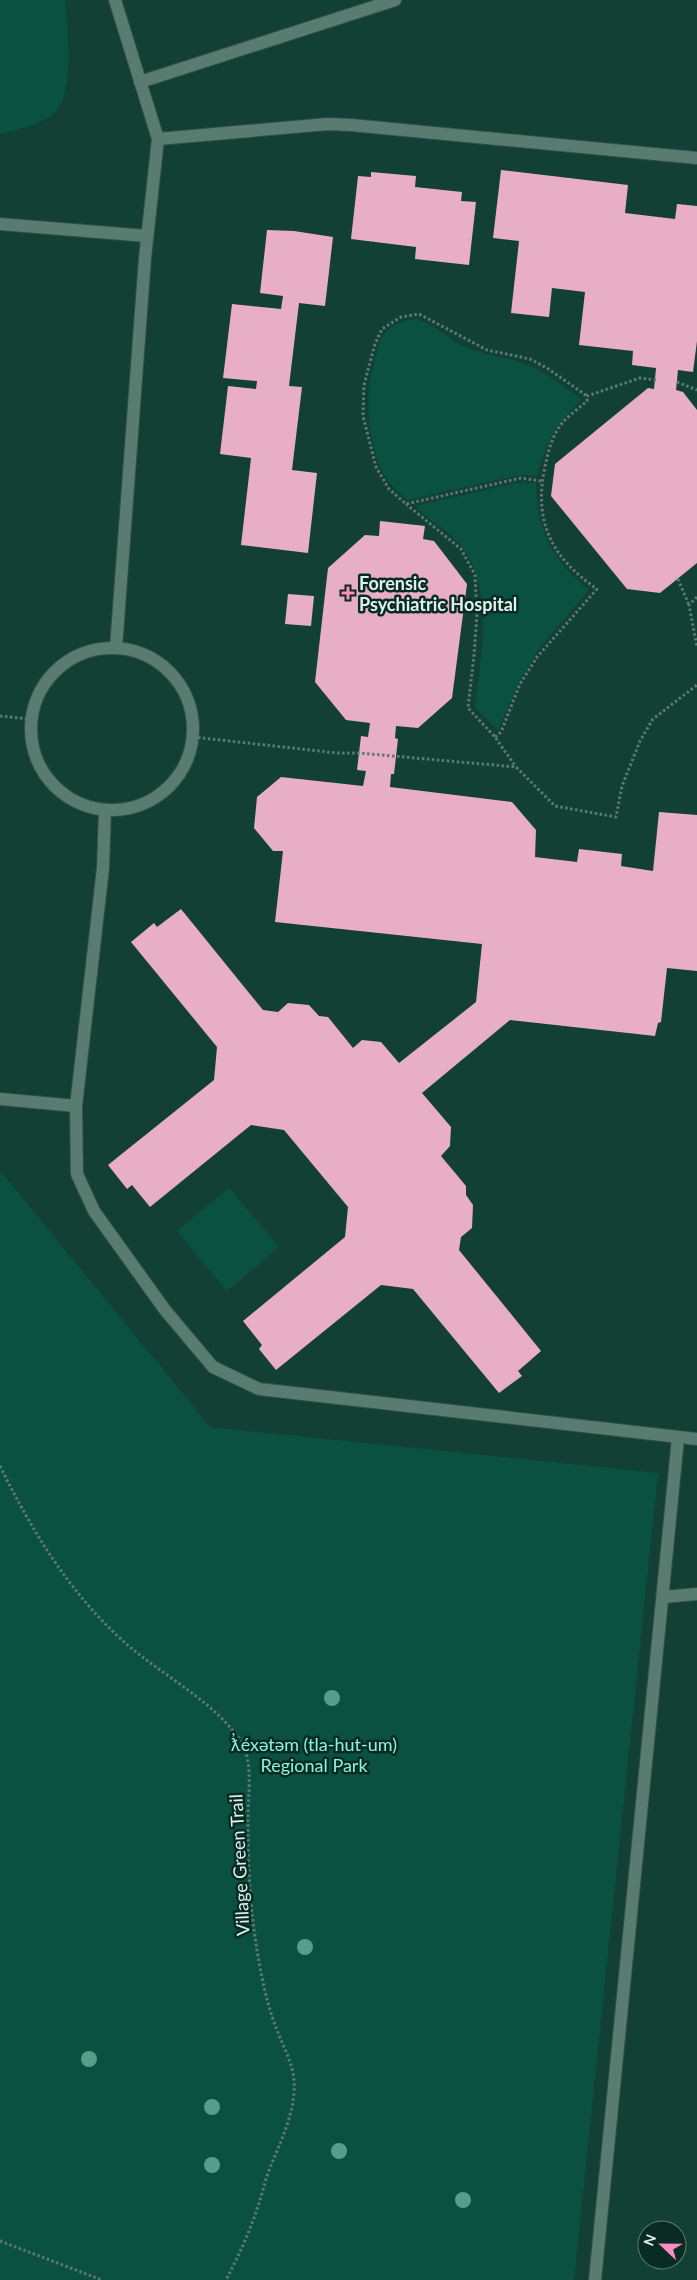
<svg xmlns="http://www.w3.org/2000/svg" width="697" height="2280" font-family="Lato,sans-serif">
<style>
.built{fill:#124035;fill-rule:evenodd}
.green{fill:#0b5142}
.building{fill:#e8aec6}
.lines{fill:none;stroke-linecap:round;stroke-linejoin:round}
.lane-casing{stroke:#365049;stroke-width:14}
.path{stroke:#5d7a72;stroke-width:3;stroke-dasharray:2.5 2.5;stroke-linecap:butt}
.lane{stroke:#597c71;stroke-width:12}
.tree{fill:#569e8a}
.poi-dot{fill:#fd8ec0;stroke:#082b23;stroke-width:2}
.labels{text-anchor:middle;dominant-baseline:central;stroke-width:5;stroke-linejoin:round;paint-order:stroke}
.poi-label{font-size:18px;font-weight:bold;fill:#dff2ec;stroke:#082b23;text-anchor:start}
.park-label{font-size:18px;fill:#8df3d7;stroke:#082b23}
.street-label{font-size:18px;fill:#dff2ec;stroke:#082b23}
</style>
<rect width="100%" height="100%" fill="#13362d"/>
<path class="built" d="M0 0H697V2280H573L200 1435 0 1187ZM647 2230H677V2260H647Z"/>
<g class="green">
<path d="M0 0H65C67 28 77 98 51 116 36 125 17 130 0 134Z"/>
<path d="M418 319C436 326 448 339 465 347 484 356 506 356 525 364 546 372 563 386 581 399L554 431 541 461 537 476 520 475 407 500C395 490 385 478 379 464 366 427 365 393 376 355 378 349 380 339 384 334 393 323 406 320 418 319Z"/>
<path d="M517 483H536C536 529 553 562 589 590L541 646 520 680 498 730 475 708C481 654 497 586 457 541 445 528 427 520 415 506Z"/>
<path d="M0 1172 2 1173 210 1427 658 1473 574 2280H0Z"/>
<path d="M229 1188 279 1247 227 1291 177 1231Z"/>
</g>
<g class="building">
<path d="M501 170 628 185 625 213 675 219 677 204 697 206V341L693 372 678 370 676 390 683 392 697 410V563L660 593 627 589 551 496 555 464 648 388 654 389 656 368 632 365 633 351 579 345 585 292 552 288 549 317 511 313 519 241 493 238Z"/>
<path d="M371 172 416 176 415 187 462 192 461 201 476 202 469 265 415 259 416 247 351 239 358 176 371 177Z"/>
<path d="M267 230 294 231 333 237 325 306 299 303 289 386 302 387 292 470 317 473 308 553 241 545 251 458 220 454 228 386 256 389 257 381 223 378 232 304 281 309 283 296 260 293Z"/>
<path d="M380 521 425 526 423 539 434 541 467 584 452 698 418 728 396 726 395 738 398 739 394 774H391L390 787 512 802 536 830 535 857 577 862 579 849 622 854 621 866 653 871 659 812 697 815V971L667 968 661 1022 658 1023 655 1036 510 1020 422 1093 451 1127 450 1146 441 1156 466 1186V1195L473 1205 472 1228 461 1237 459 1250 541 1351 518 1371 522 1376 499 1393 413 1289 381 1285 276 1370 259 1349 262 1345 243 1321 345 1237 348 1207 284 1130 251 1125 150 1207 132 1185 127 1189 108 1165 214 1080 217 1047 131 942 154 923 157 927 181 909 263 1010 278 1012 288 1003 309 1005 319 1016 328 1017 353 1048 362 1040 381 1042 399 1063 476 1002 482 944 275 922 283 851H273L254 828 257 797 281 777 363 786 366 771 357 770 361 736 368 737 370 723 346 720 315 682 328 568 365 535 379 536Z"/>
<path d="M288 594 314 596 311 626 285 624Z"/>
</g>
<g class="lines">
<g class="lane-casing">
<g id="lane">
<path d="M115 0 158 139 145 258 116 648"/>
<path d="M140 82 395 0"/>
<path d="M158 139 328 124 351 125 697 158"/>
<path d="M0 224 147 236"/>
<circle cx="112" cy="729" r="81"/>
<path d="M105 810 103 868 76 1106 77 1174 94 1211 165 1310 213 1367 259 1389 697 1439"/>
<path d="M0 1099 76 1106"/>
<path d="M663 1597 697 1594"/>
<path d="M595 2280 678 1438"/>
</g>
</g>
<g class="path">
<path d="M677 382 697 390"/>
<path d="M541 481 521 478 406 504 389 489 376 467 363 416 364 385 375 344 382 329 401 317 419 314 487 350 530 359 547 368 587 396"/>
<path d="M406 504 461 549 475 575 477 614 474 655 468 708 495 737 516 767"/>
<path d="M678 579 689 605"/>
<path d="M697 597 689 605 697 647"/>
<path d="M0 716 31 719"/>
<path d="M193 737 337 753H359L516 767 555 806 616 817 622 786 640 741 653 719 697 685"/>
<path d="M495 737 501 732 520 684 537 657 597 589C552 558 533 522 545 467 548 451 553 433 564 421 571 414 580 407 587 401V396L640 378 656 380"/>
<path d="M0 1466C32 1531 69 1592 123 1641 157 1672 214 1701 240 1740 255 1763 247 1797 248 1823 248 1855 249 1889 253 1921 257 1954 264 1998 277 2030 285 2051 296 2068 294 2092 292 2122 277 2148 267 2176 264 2185 262 2194 259 2203 251 2229 239 2255 226 2280"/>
<path d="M0 2241 102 2280"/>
</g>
<use href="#lane" class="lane"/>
</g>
<g class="tree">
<circle cx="332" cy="1698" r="8"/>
<circle cx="305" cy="1947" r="8"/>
<circle cx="89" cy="2059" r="8"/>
<circle cx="212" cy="2107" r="8"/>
<circle cx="339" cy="2151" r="8"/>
<circle cx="212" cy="2165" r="8"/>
<circle cx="463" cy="2200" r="8"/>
</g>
<path class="poi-dot" d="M345.5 585.5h5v5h5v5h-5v5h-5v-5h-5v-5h5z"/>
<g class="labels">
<g class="poi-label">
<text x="359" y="583">Forensic<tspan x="359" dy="21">Psychiatric Hospital</tspan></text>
</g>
<g class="park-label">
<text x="314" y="1744">ƛ̓éxətəm (tla-hut-um)<tspan x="314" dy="21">Regional Park</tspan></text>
</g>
<g class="street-label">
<text transform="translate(239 1865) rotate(-93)">Village Green Trail</text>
</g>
</g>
<g transform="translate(662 2245) rotate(292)"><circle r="24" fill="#082b23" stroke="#5e7b73"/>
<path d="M0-4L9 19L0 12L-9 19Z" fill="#fd8ec0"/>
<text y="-8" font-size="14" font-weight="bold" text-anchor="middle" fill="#dff2ec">N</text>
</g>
</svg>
